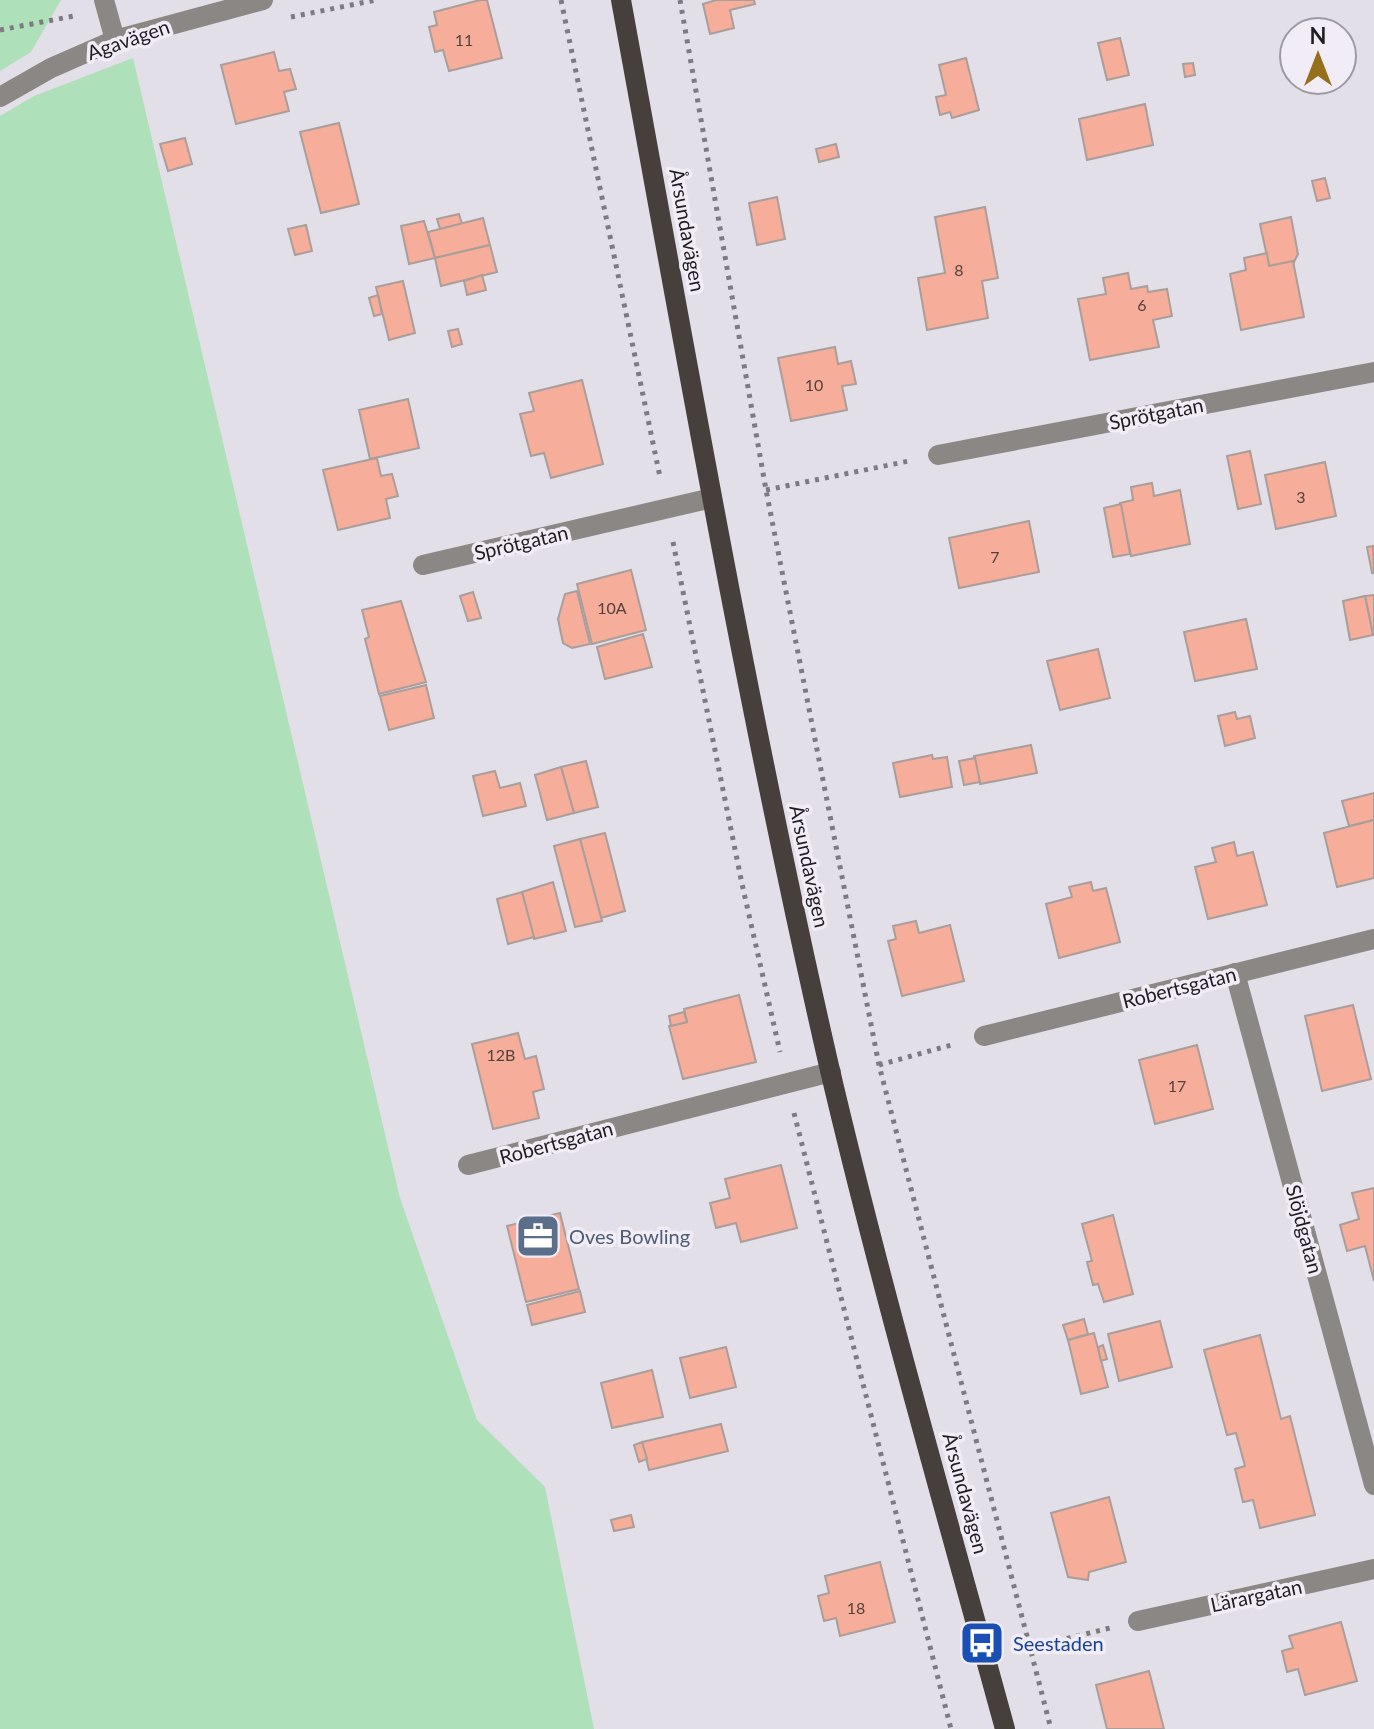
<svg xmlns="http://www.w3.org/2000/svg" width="1374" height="1729" font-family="Lato,sans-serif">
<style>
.green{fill:#aee0ba}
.building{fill:#f6ad99;stroke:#a99e9b;stroke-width:2}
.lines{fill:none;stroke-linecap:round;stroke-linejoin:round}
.path{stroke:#7d7b81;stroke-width:5;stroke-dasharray:4 6;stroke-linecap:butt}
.minor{stroke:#8b8785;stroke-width:20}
.major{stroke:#463f3c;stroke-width:20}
.labels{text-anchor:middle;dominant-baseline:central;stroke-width:7;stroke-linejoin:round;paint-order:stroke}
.number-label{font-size:16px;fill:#55423f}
.street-label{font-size:20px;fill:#1f1e21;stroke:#f1ecf6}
.service-label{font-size:20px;fill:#4e5e75;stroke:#f1ecf6;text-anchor:start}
.transit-label{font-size:20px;fill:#164399;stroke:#f1ecf6;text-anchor:start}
</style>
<rect width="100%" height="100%" fill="#e3dfe9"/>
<g class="green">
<path d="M0 0H61L31 52 0 71Z"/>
<path d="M133 58 400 1198 477 1420 545 1487 594 1729H0V116L34 96Z"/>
</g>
<g class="building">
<path d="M480 0H487L502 58 449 71 443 50 435 52 429 27 437 25 434 12Z"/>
<path d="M716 0H754L755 4 730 10 734 28 710 34 703 4Z"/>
<path d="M1120 38 1129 75 1107 80 1098 43Z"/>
<path d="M274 52 279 71 290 69 296 89 284 92 289 111 236 124 221 65Z"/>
<path d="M966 58 979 110 952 118 950 112 940 115 936 97 946 95 939 65Z"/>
<path d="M1193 63 1195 75 1185 77 1183 64Z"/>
<path d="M1145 104 1153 145 1087 160 1079 119Z"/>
<path d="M339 123 359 204 321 213 300 132Z"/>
<path d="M185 138 192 164 168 171 160 144Z"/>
<path d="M836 144 839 157 819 162 816 149Z"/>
<path d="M1325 178 1330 198 1317 201 1312 181Z"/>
<path d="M777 197 785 239 757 245 749 203Z"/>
<path d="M985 207 998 278 982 281 988 318 927 330 918 278 945 273 935 217Z"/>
<path d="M459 214 462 224 440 229 437 219Z"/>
<path d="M1291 217 1298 254 1293 264 1269 266 1260 224Z"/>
<path d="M483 218 490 245 435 258 428 232Z"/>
<path d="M424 221 435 258 409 264 401 226Z"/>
<path d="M306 225 312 251 295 255 288 229Z"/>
<path d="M490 245 497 272 441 286 435 258Z"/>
<path d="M1267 253 1269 266 1293 261 1304 317 1241 330 1230 274 1246 270 1244 258Z"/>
<path d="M1128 273 1131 289 1147 286 1148 292 1167 289 1172 316 1153 320 1159 347 1090 360 1078 299 1106 294 1103 278Z"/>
<path d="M482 275 486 290 467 295 464 281Z"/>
<path d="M403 281 415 333 389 340 376 287Z"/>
<path d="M378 295 382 314 374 316 369 298Z"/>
<path d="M458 329 462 344 452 347 448 331Z"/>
<path d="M835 347 838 364 851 361 856 384 842 386 847 410 791 421 778 358Z"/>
<path d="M582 380 603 464 551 478 544 453 531 456 520 414 534 411 529 393Z"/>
<path d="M408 399 419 448 370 459 359 410Z"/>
<path d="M1250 451 1261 504 1238 509 1227 456Z"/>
<path d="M377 458 381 476 392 474 398 496 386 499 390 518 338 530 323 470Z"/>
<path d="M1325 462 1336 516 1276 529 1265 475Z"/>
<path d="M1152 483 1154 496 1180 490 1190 544 1131 556 1120 503 1133 500 1131 487Z"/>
<path d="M1121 504 1130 554 1113 557 1104 508Z"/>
<path d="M1029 521 1039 572 959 588 949 538Z"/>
<path d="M1373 546 1374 573H1372L1367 547Z"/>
<path d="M631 570 646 630 592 644 577 584Z"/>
<path d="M577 591 590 644 572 648 563 643 558 619 565 594Z"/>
<path d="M473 592 481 618 468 621 460 596Z"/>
<path d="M1374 595V635H1373L1365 596Z"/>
<path d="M1365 596 1373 635 1350 640 1343 601Z"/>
<path d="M401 601 426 682 379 694 365 639 369 637 362 610Z"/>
<path d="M1246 619 1257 669 1195 681 1184 632Z"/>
<path d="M643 634 652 667 605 679 597 647Z"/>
<path d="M1098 649 1110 698 1060 710 1047 661Z"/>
<path d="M426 685 434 718 389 730 380 696Z"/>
<path d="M1235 712 1237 719 1250 716 1255 738 1225 746 1218 716Z"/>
<path d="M1031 745 1037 773 980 784 974 756Z"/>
<path d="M932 755 933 759 947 757 952 787 900 797 893 763Z"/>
<path d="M975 758 980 782 964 785 959 761Z"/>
<path d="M586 761 598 807 574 813 561 767Z"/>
<path d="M561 767 574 813 547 820 535 775Z"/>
<path d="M495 771 500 788 520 783 526 806 483 816 473 776Z"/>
<path d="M1374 793V820L1349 826 1342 801Z"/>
<path d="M1374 820V878L1337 887 1324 833Z"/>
<path d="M605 833 625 911 601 918 580 839Z"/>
<path d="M580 839 602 921 575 927 554 846Z"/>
<path d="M1234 842 1237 856 1253 852 1267 905 1208 919 1195 867 1216 862 1212 848Z"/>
<path d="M553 882 566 931 534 939 522 892Z"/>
<path d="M1091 882 1093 891 1106 888 1120 942 1059 958 1046 904 1072 897 1069 887Z"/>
<path d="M522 892 534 937 508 944 497 899Z"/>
<path d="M916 921 919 933 950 925 964 981 902 996 888 941 896 939 893 926Z"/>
<path d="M739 995 756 1062 683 1079 669 1026 687 1022 684 1009Z"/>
<path d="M1353 1005 1371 1079 1322 1091 1305 1016Z"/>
<path d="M684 1012 687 1022 671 1026 669 1016Z"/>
<path d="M518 1033 525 1059 536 1056 544 1089 533 1092 539 1118 493 1129 472 1044Z"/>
<path d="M1197 1045 1213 1109 1155 1124 1139 1060Z"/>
<path d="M781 1165 797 1228 741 1242 736 1223 716 1228 710 1203 730 1198 725 1179Z"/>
<path d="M1374 1188V1281L1365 1246 1347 1251 1340 1225 1359 1219 1352 1193Z"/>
<path d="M560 1213 579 1289 526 1302 507 1226Z"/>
<path d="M1113 1215 1133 1294 1104 1302 1098 1284 1093 1285 1087 1262 1092 1261 1082 1224Z"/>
<path d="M580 1291 585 1312 532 1325 527 1305Z"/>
<path d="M1084 1319 1088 1334 1068 1340 1063 1325Z"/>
<path d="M1160 1321 1172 1367 1119 1381 1108 1334Z"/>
<path d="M1094 1333 1108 1387 1081 1394 1068 1340Z"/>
<path d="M1260 1335 1281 1419 1290 1416 1315 1515 1260 1528 1253 1500 1243 1502 1235 1469 1245 1466 1236 1433 1227 1435 1204 1350Z"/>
<path d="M1103 1345 1107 1359 1101 1361 1098 1347Z"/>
<path d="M726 1347 736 1387 690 1398 680 1358Z"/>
<path d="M652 1370 663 1417 612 1428 601 1383Z"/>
<path d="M721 1424 728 1451 649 1470 642 1442Z"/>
<path d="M642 1442 647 1459 639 1462 634 1445Z"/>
<path d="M1109 1497 1126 1562 1089 1572 1088 1580 1068 1577 1051 1513Z"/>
<path d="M631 1515 634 1527 614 1531 611 1520Z"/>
<path d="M880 1562 895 1622 840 1636 836 1618 824 1621 818 1596 829 1593 825 1576Z"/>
<path d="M1341 1622 1357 1681 1305 1695 1298 1669 1287 1672 1282 1651 1293 1648 1289 1636Z"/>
<path d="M1149 1671 1164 1729H1107L1096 1685Z"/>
</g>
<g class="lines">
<g class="path">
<path d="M561 0 660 477"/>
<path d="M680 0 766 490 879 1065 1051 1729"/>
<path d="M291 17 376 0"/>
<path d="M0 30 74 16"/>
<path d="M766 490 909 461"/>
<path d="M673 542 742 884 780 1052"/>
<path d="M879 1065 955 1044"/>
<path d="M794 1113 951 1729"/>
<path d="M1028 1648 1110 1628"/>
</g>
<g class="minor">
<path d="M104 0 115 40"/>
<path d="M0 97 51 68 115 40 263 0"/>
<path d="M938 455 1374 372"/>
<path d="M423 565 712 498"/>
<path d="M1235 973 1374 1485"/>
<path d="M984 1036 1374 939"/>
<path d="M468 1165 831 1072"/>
<path d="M1138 1621 1374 1569"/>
</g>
<path class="major" d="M621 0C686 356 748 713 829 1066 881 1288 945 1509 1005 1729"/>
</g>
<defs>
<g id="office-square" transform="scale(2.3)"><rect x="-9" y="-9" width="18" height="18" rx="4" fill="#5c6f8a" stroke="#f1ecf6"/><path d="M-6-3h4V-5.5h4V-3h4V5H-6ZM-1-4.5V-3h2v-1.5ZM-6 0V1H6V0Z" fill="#fff"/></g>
<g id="bus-square" transform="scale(2.3)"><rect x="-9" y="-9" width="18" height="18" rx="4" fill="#1a4fb4" stroke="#f1ecf6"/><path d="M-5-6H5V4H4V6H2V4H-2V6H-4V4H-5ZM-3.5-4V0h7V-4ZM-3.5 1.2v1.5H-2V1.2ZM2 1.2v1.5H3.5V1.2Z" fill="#fff"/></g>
</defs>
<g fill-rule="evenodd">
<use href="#office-square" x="538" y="1236"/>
<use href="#bus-square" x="982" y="1643"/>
</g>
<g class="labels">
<g class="number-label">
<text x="464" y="39">11</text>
<text x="959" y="269">8</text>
<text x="1142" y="304">6</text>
<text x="814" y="384">10</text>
<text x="1301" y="496">3</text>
<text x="995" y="556">7</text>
<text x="612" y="607">10A</text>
<text x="501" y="1054">12B</text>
<text x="1177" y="1085">17</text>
<text x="856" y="1607">18</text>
</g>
<g class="street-label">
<text transform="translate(128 39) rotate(-19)">Agavägen</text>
<text transform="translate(688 230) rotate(80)">Årsundavägen</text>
<text transform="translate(1156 413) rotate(-11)">Sprötgatan</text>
<text transform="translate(521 542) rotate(-13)">Sprötgatan</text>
<text transform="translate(810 866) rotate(78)">Årsundavägen</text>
<text transform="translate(1179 987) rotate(-14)">Robertsgatan</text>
<text transform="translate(556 1142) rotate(-15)">Robertsgatan</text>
<text transform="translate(1305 1229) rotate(75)">Slöjdgatan</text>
<text transform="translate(966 1493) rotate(75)">Årsundavägen</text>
<text transform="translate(1256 1595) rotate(-12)">Lärargatan</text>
</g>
<g class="service-label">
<text x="569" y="1236">Oves Bowling</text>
</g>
<g class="transit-label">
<text x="1013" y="1643">Seestaden</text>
</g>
</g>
<g transform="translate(1318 56)"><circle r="38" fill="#f1ecf6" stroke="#9d9aa1" stroke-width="2"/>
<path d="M0-6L14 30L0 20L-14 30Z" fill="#956f19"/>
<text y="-12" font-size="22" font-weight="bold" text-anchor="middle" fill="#1f1e21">N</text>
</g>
</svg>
